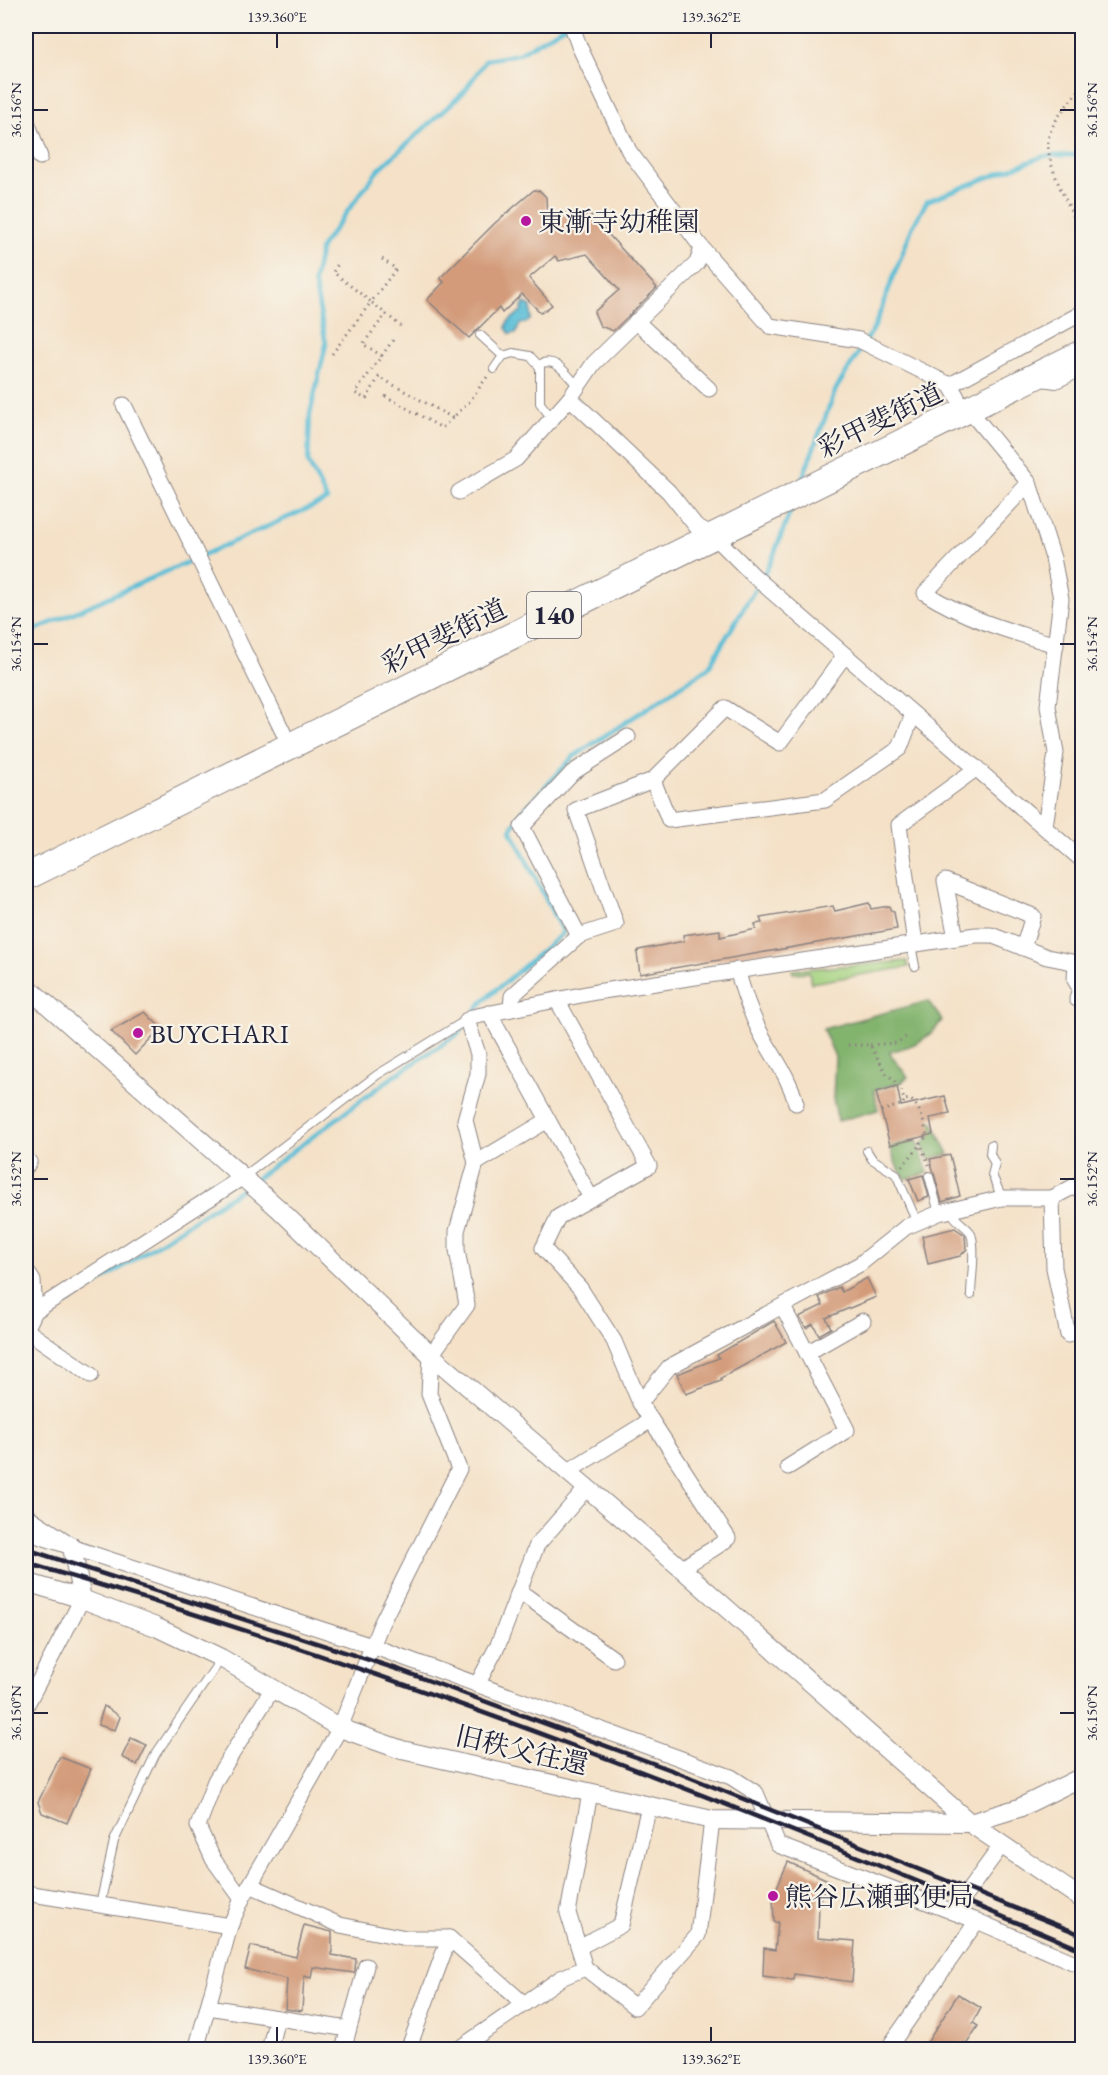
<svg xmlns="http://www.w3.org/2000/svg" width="1108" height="2075" font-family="'EB Garamond','Noto Serif JP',serif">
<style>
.green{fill:#a4d280;stroke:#637a5e;stroke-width:1.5}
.forest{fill:#83b46e;stroke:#526b54;stroke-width:1.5}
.water{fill:#58bdd6;stroke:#3d7088;stroke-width:1.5}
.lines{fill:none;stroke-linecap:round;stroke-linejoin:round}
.stream{stroke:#58bdd6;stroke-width:4.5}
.building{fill:#d39b7a}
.service-casing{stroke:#8b8281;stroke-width:10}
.minor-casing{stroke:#8b8281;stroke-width:17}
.tertiary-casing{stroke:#8b8281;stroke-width:20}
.trunk-casing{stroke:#8b8281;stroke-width:28}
.path{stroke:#8b8281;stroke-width:3;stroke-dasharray:1.5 4.5;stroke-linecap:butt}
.service{stroke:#fff;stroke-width:8}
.minor{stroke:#fff;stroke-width:15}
.tertiary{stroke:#fff;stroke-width:18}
.trunk{stroke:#fff;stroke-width:26}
.rail{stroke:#22223b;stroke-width:4.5}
.ticks{fill:none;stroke:#22223b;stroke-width:2}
.poi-dot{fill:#b5179e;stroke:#f7f3e8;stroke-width:2}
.labels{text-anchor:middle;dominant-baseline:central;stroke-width:4.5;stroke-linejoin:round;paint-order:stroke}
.shield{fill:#f7f3e8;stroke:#62616f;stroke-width:1.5}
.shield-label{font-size:26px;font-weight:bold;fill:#22223b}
.poi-label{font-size:27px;fill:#22223b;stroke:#f7f3e8;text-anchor:start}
.street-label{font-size:27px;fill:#22223b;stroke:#f7f3e8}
.neatline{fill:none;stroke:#22223b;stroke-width:2}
.ticks-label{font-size:15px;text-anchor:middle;fill:#22223b}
</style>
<rect width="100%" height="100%" fill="#f7f3e8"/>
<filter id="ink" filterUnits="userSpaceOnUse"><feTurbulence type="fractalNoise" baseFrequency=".0167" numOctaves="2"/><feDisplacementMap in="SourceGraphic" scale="12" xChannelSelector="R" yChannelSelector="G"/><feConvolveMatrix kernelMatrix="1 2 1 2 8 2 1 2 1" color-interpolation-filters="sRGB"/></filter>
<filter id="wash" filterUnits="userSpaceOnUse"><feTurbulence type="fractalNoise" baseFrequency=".008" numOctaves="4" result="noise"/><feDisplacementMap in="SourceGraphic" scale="24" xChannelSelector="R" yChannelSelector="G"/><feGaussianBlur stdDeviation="1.35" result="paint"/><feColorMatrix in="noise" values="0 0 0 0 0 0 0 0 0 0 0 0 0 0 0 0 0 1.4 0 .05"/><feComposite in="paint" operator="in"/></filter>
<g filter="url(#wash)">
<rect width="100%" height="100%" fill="#f4e1c7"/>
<path class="green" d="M907 961 909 967 811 983 809 972 793 973 792 970Z"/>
<g class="forest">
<path d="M928 1001 942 1020C929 1040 912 1047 889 1052L908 1077 900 1083 874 1090 878 1110 838 1121 833 1099 835 1057 823 1029Z"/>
<path d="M932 1121 949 1154 928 1159 922 1144 930 1135 927 1122Z"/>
<path d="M917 1140 928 1173 906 1179 897 1167 890 1147Z"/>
</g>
<path class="water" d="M524 303 531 306V319L526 323 520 324 516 333 510 334 506 328 507 323 521 311Z"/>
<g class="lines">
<g class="stream">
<path d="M801 482 836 389 874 328 912 228 927 201 1044 156 1082 155"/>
<path d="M26 634 327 500 308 462 310 414 326 344 314 281 321 247 378 170 464 92 486 60 518 54 565 26"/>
<path d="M474 1013 482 1002 563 933 511 830 522 812 573 757 708 668 771 562 792 507"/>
<path d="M253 1181 394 1076 458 1034 465 1025"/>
<path d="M26 1340 44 1318 246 1186"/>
</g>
</g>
<g id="blocks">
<g class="building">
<path d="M534 190 540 191 546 197 547 216 565 213 574 224 589 213 657 288 613 331 600 326 594 312 619 290 587 254 559 261 555 256 529 278 552 305 541 313 522 294 502 313 499 308 469 338 427 300 444 282 440 278 495 223Z"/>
<path d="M869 903 871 909 889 906 891 911 894 912 897 929 640 974 637 953 639 950 684 941 683 935 720 930V937L756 929 755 924 762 923 760 918 833 906 835 911Z"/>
<path d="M145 1012 161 1028 135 1055 111 1031Z"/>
<path d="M897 1086 901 1106 945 1096 950 1114 930 1118 933 1134 890 1145 876 1092Z"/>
<path d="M950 1155 960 1196 942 1202 930 1159Z"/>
<path d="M923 1175 929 1197 918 1201 909 1179Z"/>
<path d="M955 1228 965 1235 966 1250 960 1256 928 1264 922 1236Z"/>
<path d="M867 1278 876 1297 826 1318 831 1328 819 1335 813 1324 806 1328 799 1317 823 1305 819 1297 839 1287 842 1292Z"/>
<path d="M774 1321 786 1342 721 1378V1381L686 1394 677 1374 719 1358 717 1355Z"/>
<path d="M104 1706 120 1717 115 1730 98 1725Z"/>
<path d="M131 1738 147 1745 137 1765 122 1757Z"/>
<path d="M60 1757 91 1769 67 1823 42 1813 38 1802Z"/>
<path d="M788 1862 828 1880 819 1902 818 1938 855 1941 852 1982 794 1974 793 1980 763 1976 764 1948 775 1950 778 1922H774L773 1896Z"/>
<path d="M304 1925 332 1932V1955L356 1959 355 1970 354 1973 313 1967 311 1978 304 1976 302 2011 285 2009 287 1979 245 1969 251 1946 296 1957Z"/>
<path d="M958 1994 981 2008 973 2023 978 2026 966 2045 963 2043 958 2049H923Z"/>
</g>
</g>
</g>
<g filter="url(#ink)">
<use href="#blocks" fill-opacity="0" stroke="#8b8281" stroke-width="1.5"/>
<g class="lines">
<g class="service-casing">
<g id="service">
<path d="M480 335 503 356"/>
<path d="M494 369 503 356 513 353 530 356 539 366"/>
<path d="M1041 382 1056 384 1082 372"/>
<path d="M555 415 547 412 540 403V364C557 356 567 376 578 386"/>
<path d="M911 945 915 966"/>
<path d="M991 1145 990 1154 995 1164 992 1175 1002 1198"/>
<path d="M867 1151 872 1159 896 1174 917 1222"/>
<path d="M929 1176 939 1213"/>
<path d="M243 1177 377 1075 468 1019"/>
<path d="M951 1211C955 1221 964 1224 970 1232 977 1244 971 1280 971 1295"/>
<path d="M100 1905 114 1841 155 1755 221 1659"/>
</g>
</g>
<g class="minor-casing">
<g id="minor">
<path d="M572 26 579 46 629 151 702 248 697 263 594 363 570 398 669 492 696 526 713 535 755 577 1082 860"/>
<path d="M26 119 40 157"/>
<path d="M702 248 770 326 859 340 950 385"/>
<path d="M636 321 709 389"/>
<path d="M957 397 950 385 1082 313"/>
<path d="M124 405 283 732"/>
<path d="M969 410 1029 483 1053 558 1061 599 1048 706 1056 753 1045 826"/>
<path d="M1029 483 925 593C966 619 1009 631 1056 645"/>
<path d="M459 492 516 459 570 398"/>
<path d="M653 780 669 820 825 800 900 748 913 714"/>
<path d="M579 936 522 827 572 773 628 737"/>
<path d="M956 938 945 881 1033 916 1023 948"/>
<path d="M915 944 899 825 977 768"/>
<path d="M1076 962 1075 980 1080 988 1077 999"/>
<path d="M737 970C743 991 750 1012 760 1032 773 1057 788 1074 796 1103"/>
<path d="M557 1000 649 1166 558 1217 543 1248 580 1288 614 1341 640 1403"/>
<path d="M511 1009 512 996 579 936 616 924 576 810 653 780 725 708 780 743 845 655"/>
<path d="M489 1013 591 1198"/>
<path d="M472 1017 596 992 976 935H991L1047 957 1082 964"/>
<path d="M467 1020 478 1054V1074L465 1120 476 1163 548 1120"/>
<path d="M26 1158 29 1162 26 1167"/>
<path d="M1052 1198 1054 1268 1068 1335"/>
<path d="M26 1270 33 1281 35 1311"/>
<path d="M783 1307 847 1430 788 1467"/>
<path d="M26 1330 35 1311 243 1177"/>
<path d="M26 1330 91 1375"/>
<path d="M807 1353 863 1321"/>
<path d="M567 1472 651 1420"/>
<path d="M26 1532 372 1646 731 1777 756 1793 778 1845 977 1921 1082 1966"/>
<path d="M682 1569C697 1556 714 1551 728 1538L640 1403 669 1367 860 1264 906 1227 939 1213 1002 1198H1052L1082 1182"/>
<path d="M519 1591 614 1659"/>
<path d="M477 1685 498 1645 537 1545 586 1489"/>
<path d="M26 1706 82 1599"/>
<path d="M250 1885 340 1925 406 1938H449L524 2004 561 1978 585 1968 568 1913 590 1793"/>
<path d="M26 1893 230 1926"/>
<path d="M242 1899 213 1859 198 1826 215 1781 273 1688"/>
<path d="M953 1912 1001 1846"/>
<path d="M579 1947 621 1925 649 1806"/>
<path d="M585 1968 635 2007 698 1935 712 1820"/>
<path d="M208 2007 348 2029"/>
<path d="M196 2050 230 1926 242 1899 340 1728 381 1624 459 1469 429 1394 431 1355 467 1305 457 1250V1231L476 1163"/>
<path d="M269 2050 277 2018"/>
<path d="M343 2050 366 1966"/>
<path d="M408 2050 449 1938"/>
<path d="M457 2050 524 2004"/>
<path d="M887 2050 977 1921"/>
</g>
</g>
<g class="tertiary-casing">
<g id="tertiary">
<path d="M26 986 279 1209 431 1355 682 1569 970 1823 1082 1899"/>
<path d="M26 1517 72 1547 82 1599"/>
<path d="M26 1582 82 1599 156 1627 221 1658 340 1728 402 1750 712 1820 970 1823 1019 1808 1082 1777"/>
</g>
</g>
<g class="trunk-casing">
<path id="trunk" d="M26 877 1082 353"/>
</g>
<g class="path">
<path d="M1082 86C1072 101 1049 122 1048 142 1047 169 1072 210 1082 235"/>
<path d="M382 259 396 269 371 302 401 326"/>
<path d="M393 340 355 393 366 399 379 377 453 418"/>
<path d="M332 354 371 302 333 272 338 264"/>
<path d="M382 356 363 344 386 314"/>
<path d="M385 396 442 428 469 402 487 377"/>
<path d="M848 1045H870L886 1073 900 1086 904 1100 910 1099C921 1108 924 1122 927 1136L920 1143 929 1165"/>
<path d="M870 1045 896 1043 909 1035"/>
<path d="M881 1111 903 1104 904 1100"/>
<path d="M902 1166 920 1146"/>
</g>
<use href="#service" class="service"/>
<use href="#minor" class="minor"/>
<use href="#tertiary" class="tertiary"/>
<use href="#trunk" class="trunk"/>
<g class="rail">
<path d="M26 1549 400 1670 674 1771 1082 1935"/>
<path d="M26 1563C386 1667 737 1804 1082 1950"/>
</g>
</g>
</g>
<path class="ticks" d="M277 33V48M711 33V48M33 110H48M1060 110H1075M33 644H48M1060 644H1075M33 1179H48M1060 1179H1075M33 1713H48M1060 1713H1075M277 2027V2042M711 2027V2042"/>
<g class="poi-dot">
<circle cx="526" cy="221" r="6"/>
<circle cx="138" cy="1033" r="6"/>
<circle cx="773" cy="1896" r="6"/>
</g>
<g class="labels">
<rect class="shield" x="527" y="592" width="54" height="46" rx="4.5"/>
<g class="shield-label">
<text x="554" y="615">140</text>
</g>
<g class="poi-label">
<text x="538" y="221">東漸寺幼稚園</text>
<text x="150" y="1033">BUYCHARI</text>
<text x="785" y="1896">熊谷広瀬郵便局</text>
</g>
<g class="street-label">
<text transform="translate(880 420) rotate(-26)">彩甲斐街道</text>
<text transform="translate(444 636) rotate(-26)">彩甲斐街道</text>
<text transform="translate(522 1750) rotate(13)">旧秩父往還</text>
</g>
</g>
<rect width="1108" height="2075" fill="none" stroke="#f7f3e8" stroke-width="66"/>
<rect x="33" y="33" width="1042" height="2009" class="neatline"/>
<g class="ticks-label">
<text x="277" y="22">139.360°E</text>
<text x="711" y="22">139.362°E</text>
<text transform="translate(16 110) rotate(-90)" y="5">36.156°N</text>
<text transform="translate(1092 110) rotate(-90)" y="5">36.156°N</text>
<text transform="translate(16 644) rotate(-90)" y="5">36.154°N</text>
<text transform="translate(1092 644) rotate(-90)" y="5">36.154°N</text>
<text transform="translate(16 1179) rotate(-90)" y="5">36.152°N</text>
<text transform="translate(1092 1179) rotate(-90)" y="5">36.152°N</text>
<text transform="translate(16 1713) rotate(-90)" y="5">36.150°N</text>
<text transform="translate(1092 1713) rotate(-90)" y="5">36.150°N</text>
<text x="277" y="2064">139.360°E</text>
<text x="711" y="2064">139.362°E</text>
</g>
</svg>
